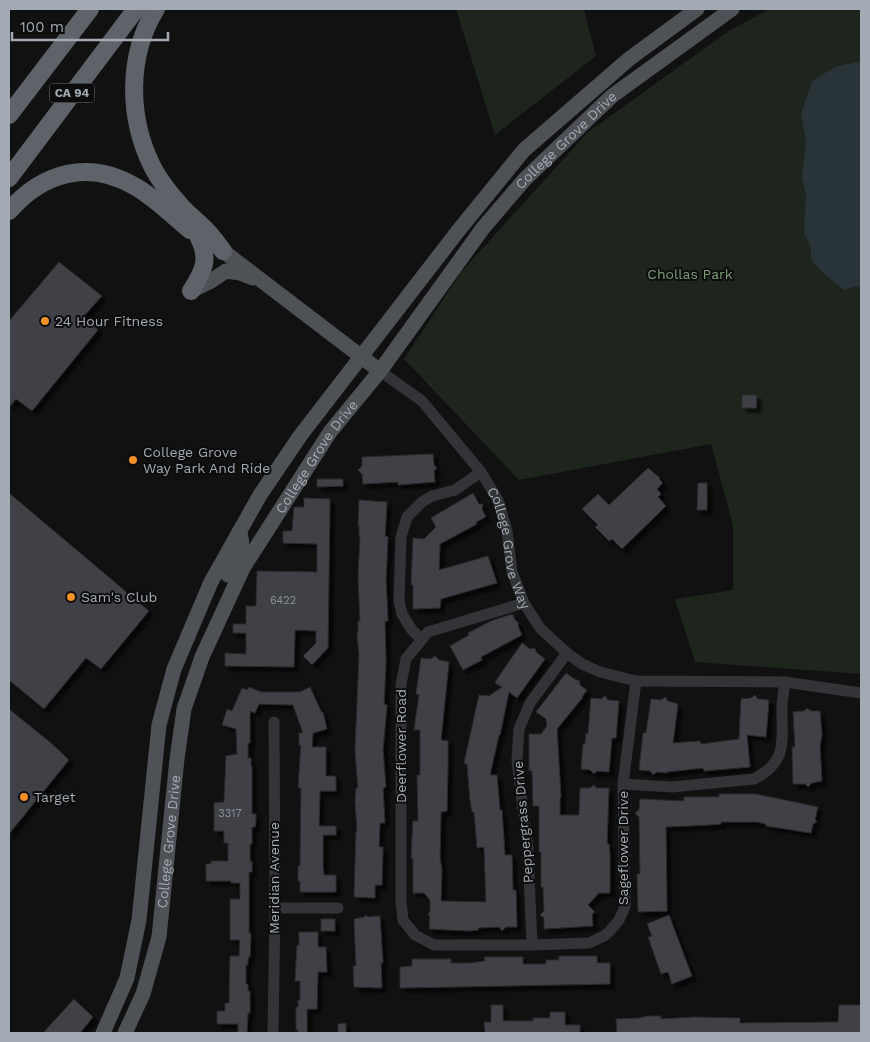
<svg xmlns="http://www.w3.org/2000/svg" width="870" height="1042" font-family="'Work Sans',sans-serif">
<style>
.green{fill:#1d251d}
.water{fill:#293438}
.building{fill:#404146;stroke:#2b2b2f;filter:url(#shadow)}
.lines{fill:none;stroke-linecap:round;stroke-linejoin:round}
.minor{stroke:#323437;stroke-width:11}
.major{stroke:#4e5156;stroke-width:15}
.highway{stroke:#5e6269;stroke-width:18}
.poi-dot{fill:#f39028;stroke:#0c0c0d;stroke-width:2}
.labels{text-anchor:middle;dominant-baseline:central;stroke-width:4;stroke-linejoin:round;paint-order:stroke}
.number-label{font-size:11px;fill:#8a9098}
.shield{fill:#0c0c0d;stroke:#757b81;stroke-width:1}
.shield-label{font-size:12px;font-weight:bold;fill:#a2aab3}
.street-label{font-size:14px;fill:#a2aab3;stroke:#0c0c0d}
.park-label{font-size:14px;fill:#7c9f78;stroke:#0c0c0d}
.poi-label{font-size:14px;fill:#a2aab3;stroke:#0c0c0d;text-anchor:start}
</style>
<defs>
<filter id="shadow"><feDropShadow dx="4.5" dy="4.5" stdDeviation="1" flood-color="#0009"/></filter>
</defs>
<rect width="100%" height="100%" fill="#111112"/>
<g class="green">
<path d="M456 9H584L596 56 495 135Z"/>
<path d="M770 9H861V674L695 662 675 599 733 590V525L711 444 519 480 404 359 462 271 588 132 730 30Z"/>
</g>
<path class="water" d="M861 61V285L844 290 822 272 811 259V247L804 233 806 196 802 177 806 141 801 114 812 81 835 67Z"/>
<g class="building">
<path d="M59 262 102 296 83 317 98 330 32 411 16 399 9 408V321Z"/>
<path d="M742 395H757L756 408H742Z"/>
<path d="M433 454 434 465 437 468 434 471 435 482 398 485V482L363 484 362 474 358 470 362 466V457Z"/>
<path d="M648 468 660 478 659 479 663 483 657 489 661 494 658 497 666 506 622 549 612 539 609 541 595 527 598 525 582 509 598 494 609 505Z"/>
<path d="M317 479H343V486L317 487Z"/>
<path d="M698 483H707V510H697Z"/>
<path d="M9 493 149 611 101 669 86 658 44 709 9 680Z"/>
<path d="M473 493 479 504H483L482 509 486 517 476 522 477 524 440 544 439 570 488 556 497 583 441 599 440 608 413 609V585H411L413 538 424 539 436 527 431 518Z"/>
<path d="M304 498 330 499 328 648 312 665 303 656 316 643V631L295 630 294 667 225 666V653L246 654V633H233V624H246V606H256L257 571 317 572V544L283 543V531H292L294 507H304Z"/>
<path d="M359 500 387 502 385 536 388 537 386 579 388 621H385L386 662 384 704 387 705 383 750 386 787 383 788 385 823H380L379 847H383L382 885H375V898L354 897 356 832H357L355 800 356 788H358L355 751 359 656 357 633H358V621H360L358 577 360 536H359V525H358Z"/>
<path d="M512 614 516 621 519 623 518 626 522 635 481 657 482 660 463 670 450 646 469 635 468 633 491 621Z"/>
<path d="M522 643 530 649 535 648 536 652 545 659 517 698 509 692 500 735H499L490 775H497L500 810H502L505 855H512L513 890H516L517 927H506L502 931 499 927 478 928V930L469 931 429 929 430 917 428 914 430 912V900L424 893H413V858H411L413 821H418L417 775H420V730H414L419 695 416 694 421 658 431 659 435 656 439 660 449 662 441 740 448 741V764L447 811 441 812 440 858 442 869 441 901 486 902 484 847 477 848 474 812H472L470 801 467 764 464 763 479 695 489 696 502 687 495 683 497 679Z"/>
<path d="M566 673 576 680H579L580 685 587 690 582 697H583L557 729 561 797 560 798V815H579L580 788H590L594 785 596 788H609L607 844H609L610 854V893H599L588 905 595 912 592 914 593 926 544 929V918L540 915 544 911 543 887H541V852H539V806H533L532 771H529V734H541L547 726 546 719 536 712Z"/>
<path d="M249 687 261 692H300L310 687 322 713 323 712 327 729 313 733 312 747H326V776H335L336 778V791H320L319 826H336V835H323V866L324 875H336V892H300V881H298V866H300L301 788H298L301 745H299V733H303L293 705 259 704 255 713 250 711V743H248V758H251V766H252V814H256V821L255 827H252V844H250V861H252V872H249V933H251L250 957H248V965H246V984H248V991H250V1013H248L247 1033H238V1024H217V1011H225V1003H229L230 956H239L240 940H230V899H240V883H231V881H206V864H211V861H228V843H224V831H214V803L224 802 226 756 237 754 236 729 222 725 227 709 232 711 242 688 247 690Z"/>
<path d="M755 695 758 699 769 700 766 737 747 735 750 767 704 771 703 768 667 772V773L657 772 653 775 650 771 639 770 643 733H646L651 699 661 700 665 697 668 701 678 704 673 743 700 741 701 744 739 739 741 699 751 698Z"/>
<path d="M605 696 608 700 619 701 616 738H612L609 772 597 771 594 774 590 770 581 769 583 744H585L586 733 588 734 591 698 601 699Z"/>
<path d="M807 708 811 711H820L822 735 820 747 822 781 812 783 808 787 805 784H793L792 747H795L793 712 804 711Z"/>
<path d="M9 709 51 743 69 760 9 834Z"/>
<path d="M719 794H756L818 807 815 819 817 822 813 824 811 833 766 826V824L757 822H721V824L709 825 666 827 667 911 638 912 637 874H640L639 817 635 813 639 810 640 799 684 801V797H719Z"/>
<path d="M366 915 368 917 380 916 383 963H381L382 988 354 987 353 966H356L354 919 364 917Z"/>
<path d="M669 915 692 976 672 984 668 972 661 974 648 937 652 936 647 924Z"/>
<rect x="321" y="919" width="14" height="12"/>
<path d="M299 932H318V947H326L327 972H318L317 1009H307V1033H298V1030H296V1007H298V1000H300V981H295L297 945H299Z"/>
<path d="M559 956H597V963H610V984L400 988V967L412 966V959H451V963H471L485 961 484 957H523V964H546V960H559Z"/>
<path d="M74 999 93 1017 80 1033H43Z"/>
<path d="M491 1005H503V1021H533V1018H550V1012H565V1025H580V1033H485L484 1022H491Z"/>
<path d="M839 1005H861V1033H617L616 1019 639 1018 648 1016H661V1019L694 1017 740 1018V1023L838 1022Z"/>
<path d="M346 1023V1033H338V1024Z"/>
</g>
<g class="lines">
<g class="minor">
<path id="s1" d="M380 371 422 401 481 472 498 500 507 531 512 572 524 603 540 628 567 653 582 664 600 672 636 681 785 682 861 693"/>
<path d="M524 603 428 632 406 659 401 684V902L403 920 415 935 434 945H532L589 943 604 936 610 931 619 920 625 907 623 784 636 681"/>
<path d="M421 639 412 630 402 614 399 600 401 537 407 517 422 502 432 496 455 490 481 472"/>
<path d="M623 784 672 787 754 779C790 761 781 738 782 706 782 698 784 690 785 682"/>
<path d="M275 908H338"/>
<path d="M532 945 528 850 517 760 519 729 530 703 567 653"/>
<path d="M273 1033 275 908 274 722"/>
</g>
<g class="major">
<path d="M223 251 380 371"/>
<path d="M191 291 211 281 226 271 240 273 253 278"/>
<path d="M228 575C235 562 247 547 239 532"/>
<path d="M103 1033 127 978 139 920 159 725 174 669 211 582 260 495 300 436 458 231 524 150 629 59 697 9"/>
<path id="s2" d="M125 1033 143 994 159 937 177 759 184 709 202 657 243 568 330 432 380 371 483 228 525 179 612 96 732 9"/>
</g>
<g class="highway">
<path d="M156 9C127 56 128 117 152 166 159 180 171 195 181 206 188 214 196 220 203 227 211 234 217 243 223 251"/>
<path d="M9 115 90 9"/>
<path d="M9 178 136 9"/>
<path d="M9 211C43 172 89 159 136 187 155 198 173 216 190 230"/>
<path d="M191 291C204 271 210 258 198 236"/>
</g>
</g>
<g class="poi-dot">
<circle cx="45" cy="321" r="5"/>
<circle cx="133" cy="460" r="5"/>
<circle cx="71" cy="597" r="5"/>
<circle cx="24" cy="797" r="5"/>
</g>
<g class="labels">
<g class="number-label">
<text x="283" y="600">6422</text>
<text x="230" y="813">3317</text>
</g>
<rect class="shield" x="49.5" y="83.5" width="45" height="19" rx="4"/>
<g class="shield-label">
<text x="72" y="93">CA 94</text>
</g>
<g class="street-label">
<text stroke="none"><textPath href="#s2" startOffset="1022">College Grove Drive</textPath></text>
<text stroke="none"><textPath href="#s2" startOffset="618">College Grove Drive</textPath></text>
<text stroke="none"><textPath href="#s1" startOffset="226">College Grove Way</textPath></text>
<text transform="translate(401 746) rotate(-90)">Deerflower Road</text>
<text transform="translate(523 822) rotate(-95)">Peppergrass Drive</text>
<text stroke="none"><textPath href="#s2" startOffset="198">College Grove Drive</textPath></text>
<text transform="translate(623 848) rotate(-90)">Sageflower Drive</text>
<text transform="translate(274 878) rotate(-90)">Meridian Avenue</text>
</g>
<g class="park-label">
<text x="690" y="274">Chollas Park</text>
</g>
<g class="poi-label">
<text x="55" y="321">24 Hour Fitness</text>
<text x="143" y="452">College Grove<tspan x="143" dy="16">Way Park And Ride</tspan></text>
<text x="81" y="597">Sam's Club</text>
<text x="34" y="797">Target</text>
</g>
</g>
<rect width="870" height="1042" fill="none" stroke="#a2aab3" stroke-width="20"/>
<path d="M12 32v8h156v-8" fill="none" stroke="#a2aab3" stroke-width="2.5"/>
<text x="20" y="32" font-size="15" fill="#a2aab3" stroke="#0c0c0d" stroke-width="4" paint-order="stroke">100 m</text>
</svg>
